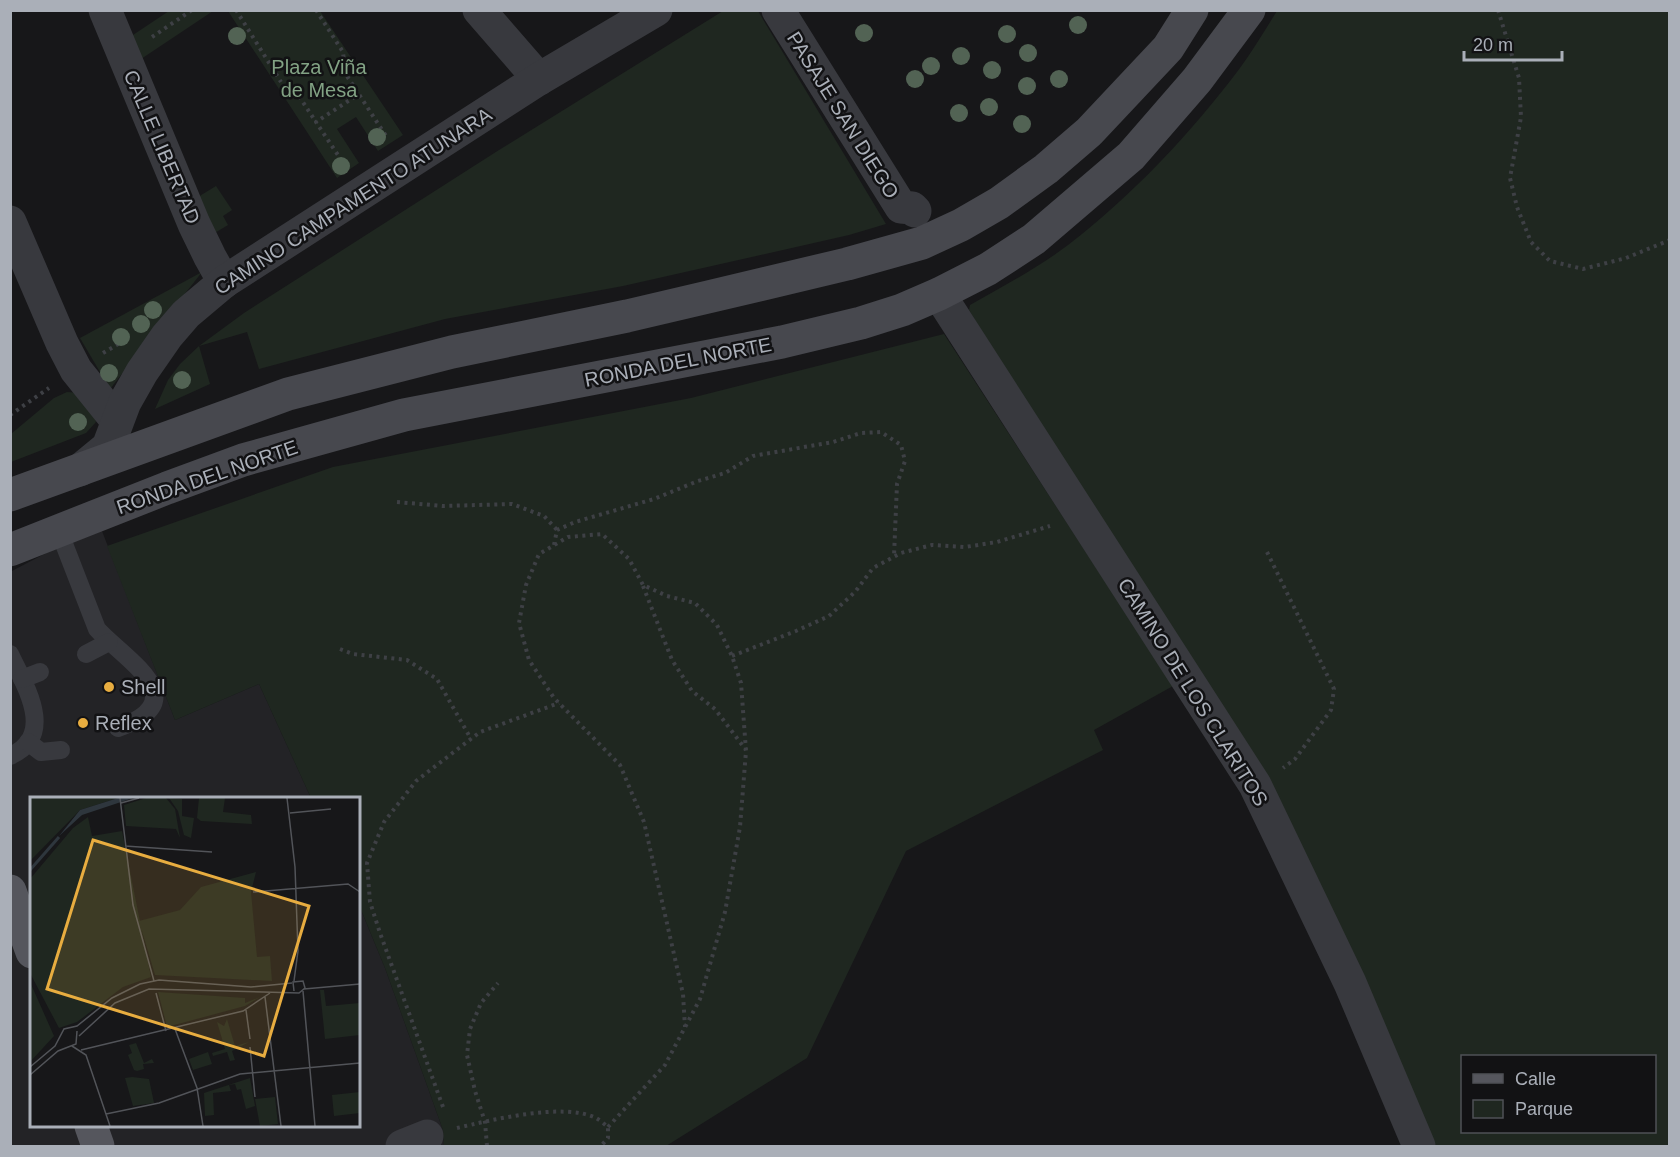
<svg xmlns="http://www.w3.org/2000/svg" width="1680" height="1157" font-family="Helvetica,sans-serif">
<style>
.built{fill:#232326}
.green{fill:#1f2720;fill-rule:evenodd}
.lines{fill:none;stroke-linecap:round;stroke-linejoin:round}
.path{stroke:#3e4045;stroke-width:4;stroke-dasharray:3 4.5;stroke-linecap:butt}
.lane{stroke:#38393e;stroke-width:18}
.street{stroke:#38393e;stroke-width:33}
.secondary{stroke:#47484e;stroke-width:33}
.primary{stroke:#55565d;stroke-width:33}
.tree{fill:#526354}
.poi-dot{fill:#e8ad40;stroke:#121214;stroke-width:2}
.labels{text-anchor:middle;dominant-baseline:central;stroke-width:5;stroke-linejoin:round;paint-order:stroke}
.park-label{font-size:20px;fill:#82a284;stroke:#121214}
.street-label{font-size:20px;fill:#aaafb8;stroke:#121214}
.poi-label{font-size:20px;fill:#aaafb8;stroke:#121214;text-anchor:start}
.inset-river{fill:none;stroke:#2e363d;stroke-width:3}
.inset-road{fill:none;stroke:#525459;stroke-width:1.5}
.view{fill:#e8ad40;fill-opacity:0.15;stroke:#e8ad40;stroke-width:3}
.inset-edge{fill:none;stroke:#aaafb8;stroke-width:3}
</style>
<rect width="100%" height="100%" fill="#171719"/>
<path class="built" d="M102 531 175 720 259 684 311 798H32V1126H358L359 905 385 968 443 1130 444 1146H11L10 572 52 550Z"/>
<g class="green">
<path d="M169 11H213L135 63 127 39Z"/>
<path d="M228 11H320L403 135 378 151 356 117 337 129 359 163 337 178Z"/>
<path d="M723 11H758L886 224 849 235 623 286 445 319 259 369 247 332 199 346 210 384 155 409 168 380 180 364 199 346 244 313 499 150Z"/>
<path d="M1277 11H1669V1146H1433L1339 928 969 310 970 305C1003 286 1038 268 1068 245 1132 196 1191 133 1240 68 1253 50 1265 30 1277 11ZM1462 1056H1654V1132H1462Z"/>
<path d="M216 186 232 210 223 216 228 225 213 234 198 197Z"/>
<path d="M202 272 110 389 80 338Z"/>
<path d="M944 334 1173 686 1094 730 1103 750 906 851 807 1058 666 1146H444L443 1130 385 968 359 905 358 798H311L259 684 175 720 107 546 333 467 691 398Z"/>
<path d="M67 392 81 393 94 410 96 422 86 433 11 462V434L54 398Z"/>
</g>
<g class="lines">
<g class="path">
<path d="M236 10 281 82"/>
<path d="M316 10 343 52 345 73 388 139"/>
<path d="M1498 10 1519 78 1521 117 1510 178 1517 207 1531 242 1550 261 1583 269 1626 258 1670 240"/>
<path d="M152 37 192 10"/>
<path d="M295 90 316 122"/>
<path d="M346 167 316 122 359 94"/>
<path d="M103 353 120 343"/>
<path d="M10 415 49 388"/>
<path d="M397 502 443 506 512 504 544 516 557 530"/>
<path d="M554 545 557 530 575 522 654 499 698 481 725 473 753 456 833 442 861 433 881 432 901 445 905 461 897 484 894 556"/>
<path d="M1267 552 1334 689 1331 710 1295 759 1283 768"/>
<path d="M643 586 672 660 692 691 715 709 746 750"/>
<path d="M340 649 353 654 407 660 437 679 471 739"/>
<path d="M732 656 796 631 829 616 855 592 873 568 901 553 932 545 965 547 997 542 1050 526"/>
<path d="M443 1107 380 933 370 902 367 863 384 822 416 781 480 732 559 703"/>
<path d="M608 1127 665 1065 700 999 725 912 740 827 746 751 741 683 732 656 717 625 695 603 667 596 643 585 629 559 602 534 568 537 539 554 526 585 519 623 529 660 554 698 620 765 644 822 683 994 685 1027"/>
<path d="M457 1128C491 1120 564 1102 596 1118 600 1120 604 1124 608 1127V1138L601 1146"/>
<path d="M487 1146 485 1122 475 1091 467 1055 470 1029 481 1003 498 983"/>
</g>
<g class="lane">
<path d="M59 531 97 629C125 660 198 700 118 728"/>
<path d="M10 654C25 686 57 735 10 756"/>
<path d="M86 654 109 642"/>
<path d="M22 679 40 672"/>
<path d="M28 742 41 752 61 750"/>
</g>
<g class="street">
<path d="M105 10 194 224 210 257 224 282"/>
<path d="M479 10 539 79"/>
<path d="M778 10 901 207 912 208 915 211"/>
<path d="M10 222 62 343 76 370 117 421"/>
<path d="M939 294 1255 785 1350 983 1419 1146"/>
<path d="M80 470 108 447 125 402 142 372 167 336 186 314 224 282 539 79 656 10"/>
<path d="M402 1146 427 1136"/>
</g>
<g class="secondary">
<path d="M10 495 288 394 452 352 627 316 708 297 847 264 922 243 961 225 999 203 1046 169 1089 132 1168 48 1192 10"/>
<path d="M10 550 167 488 243 460 404 415 782 342 861 323 902 310 939 294 988 269 1034 239 1131 156 1197 80 1249 10"/>
</g>
<g class="primary">
<path d="M10 891 32 952"/>
<path d="M91 1126 98 1146"/>
</g>
</g>
<g class="tree">
<circle cx="1078" cy="25" r="9"/>
<circle cx="864" cy="33" r="9"/>
<circle cx="1007" cy="34" r="9"/>
<circle cx="237" cy="36" r="9"/>
<circle cx="1028" cy="53" r="9"/>
<circle cx="961" cy="56" r="9"/>
<circle cx="931" cy="66" r="9"/>
<circle cx="992" cy="70" r="9"/>
<circle cx="915" cy="79" r="9"/>
<circle cx="1059" cy="79" r="9"/>
<circle cx="1027" cy="86" r="9"/>
<circle cx="989" cy="107" r="9"/>
<circle cx="959" cy="113" r="9"/>
<circle cx="1022" cy="124" r="9"/>
<circle cx="377" cy="137" r="9"/>
<circle cx="341" cy="166" r="9"/>
<circle cx="153" cy="310" r="9"/>
<circle cx="141" cy="324" r="9"/>
<circle cx="121" cy="337" r="9"/>
<circle cx="109" cy="373" r="9"/>
<circle cx="182" cy="380" r="9"/>
<circle cx="78" cy="422" r="9"/>
</g>
<g class="poi-dot">
<circle cx="109" cy="687" r="6"/>
<circle cx="83" cy="723" r="6"/>
</g>
<g class="labels">
<g class="park-label">
<text x="319" y="67">Plaza Viña<tspan x="319" dy="23">de Mesa</tspan></text>
</g>
<g class="street-label">
<text transform="translate(843 115) rotate(58)">PASAJE SAN DIEGO</text>
<text transform="translate(162 147) rotate(67)">CALLE LIBERTAD</text>
<text transform="translate(353 201) rotate(-33)">CAMINO CAMPAMENTO ATUNARA</text>
<text transform="translate(678 362) rotate(-11)">RONDA DEL NORTE</text>
<text transform="translate(207 477) rotate(-19)">RONDA DEL NORTE</text>
<text transform="translate(1193 692) rotate(58)">CAMINO DE LOS CLARITOS</text>
</g>
<g class="poi-label">
<text x="121" y="687">Shell</text>
<text x="95" y="723">Reflex</text>
</g>
</g>
<g transform="translate(30 797)">
<rect width="330" height="330" fill="#171719"/>
<path d="M0 1H88L50 13 0 64ZM116 1H136L145 12 150 41 146 32 96 29 94 8ZM139 1 152 2V19L164 21 161 41 154 38 148 14ZM169 1H195L193 15 221 18 222 27 171 24 167 21ZM58 20 62 39 92 34 121 180 93 190 47 225 29 231 0 176V82L43 31ZM226 75 221 95 227 160 240 159 242 184 125 178 109 124 150 113 171 90ZM0 185 24 239 0 265ZM290 193H294L296 209 330 206V238L295 242ZM128 195 215 201V206L230 200 215 209 137 230ZM197 222 205 249 219 245 202 254 205 263 200 264 197 255 183 259 182 256 195 252 187 225 194 229ZM106 246 114 266 122 262 124 266 113 267 114 272 107 274 104 273 98 258 102 256 99 248ZM178 255 182 267 163 273 159 262ZM102 280 119 282 124 306 103 309 95 281ZM220 281 225 309 216 312 211 292 207 293 205 287 199 288 201 294 183 296 184 318 175 319 174 296ZM330 295V316L304 319 302 298ZM245 300 248 327 230 329 225 302Z" fill="#1f2720"/>
<path d="M88 1H103L52 18 29 39 50 13Z" fill="#2e363d"/>
<path class="inset-river" d="M0 73 29 40"/>
<path class="inset-road" d="M90 1 103 108 124 184M257 1 265 70 268 154 264 184M91 6 109 1M260 16 301 12M95 49 182 55M223 95 318 87 330 95M274 192 330 187M273 194 285 329M126 196 136 234M235 200 251 329M216 213 220 242M145 232 167 291 173 329M49 239 85 206 119 192 269 196 275 191 273 184 263 185 264 194M42 249 56 258 80 329M220 250 225 300M51 253 213 214 240 196M0 270 25 249 34 232 47 229 82 201 110 187 129 183 221 190 262 186M0 278 28 254 46 247 47 234M76 317 129 306 210 277 330 266"/>
<path class="view" d="M63 43 279 109 234 259 17 192Z"/>
<rect width="330" height="330" class="inset-edge"/>
</g>
<rect width="1680" height="1157" fill="none" stroke="#aaafb8" stroke-width="24"/>
<rect x="1461" y="1055" width="195" height="78" fill="#121214" stroke="#4f5156" stroke-width="1.5"/>
<rect x="1473" y="1074" width="30" height="9" fill="#55565d" stroke="#4f5156" stroke-width="1.5"/>
<text x="1515" y="1085" font-size="18" fill="#aaafb8">Calle</text>
<rect x="1473" y="1100" width="30" height="18" fill="#1f2720" stroke="#4f5156" stroke-width="1.5"/>
<text x="1515" y="1115" font-size="18" fill="#aaafb8">Parque</text>
<path d="M1464 51v9h98v-9" fill="none" stroke="#aaafb8" stroke-width="3"/>
<text x="1473" y="51" font-size="18" fill="#aaafb8" stroke="#121214" stroke-width="4.5" paint-order="stroke">20 m</text>
</svg>
